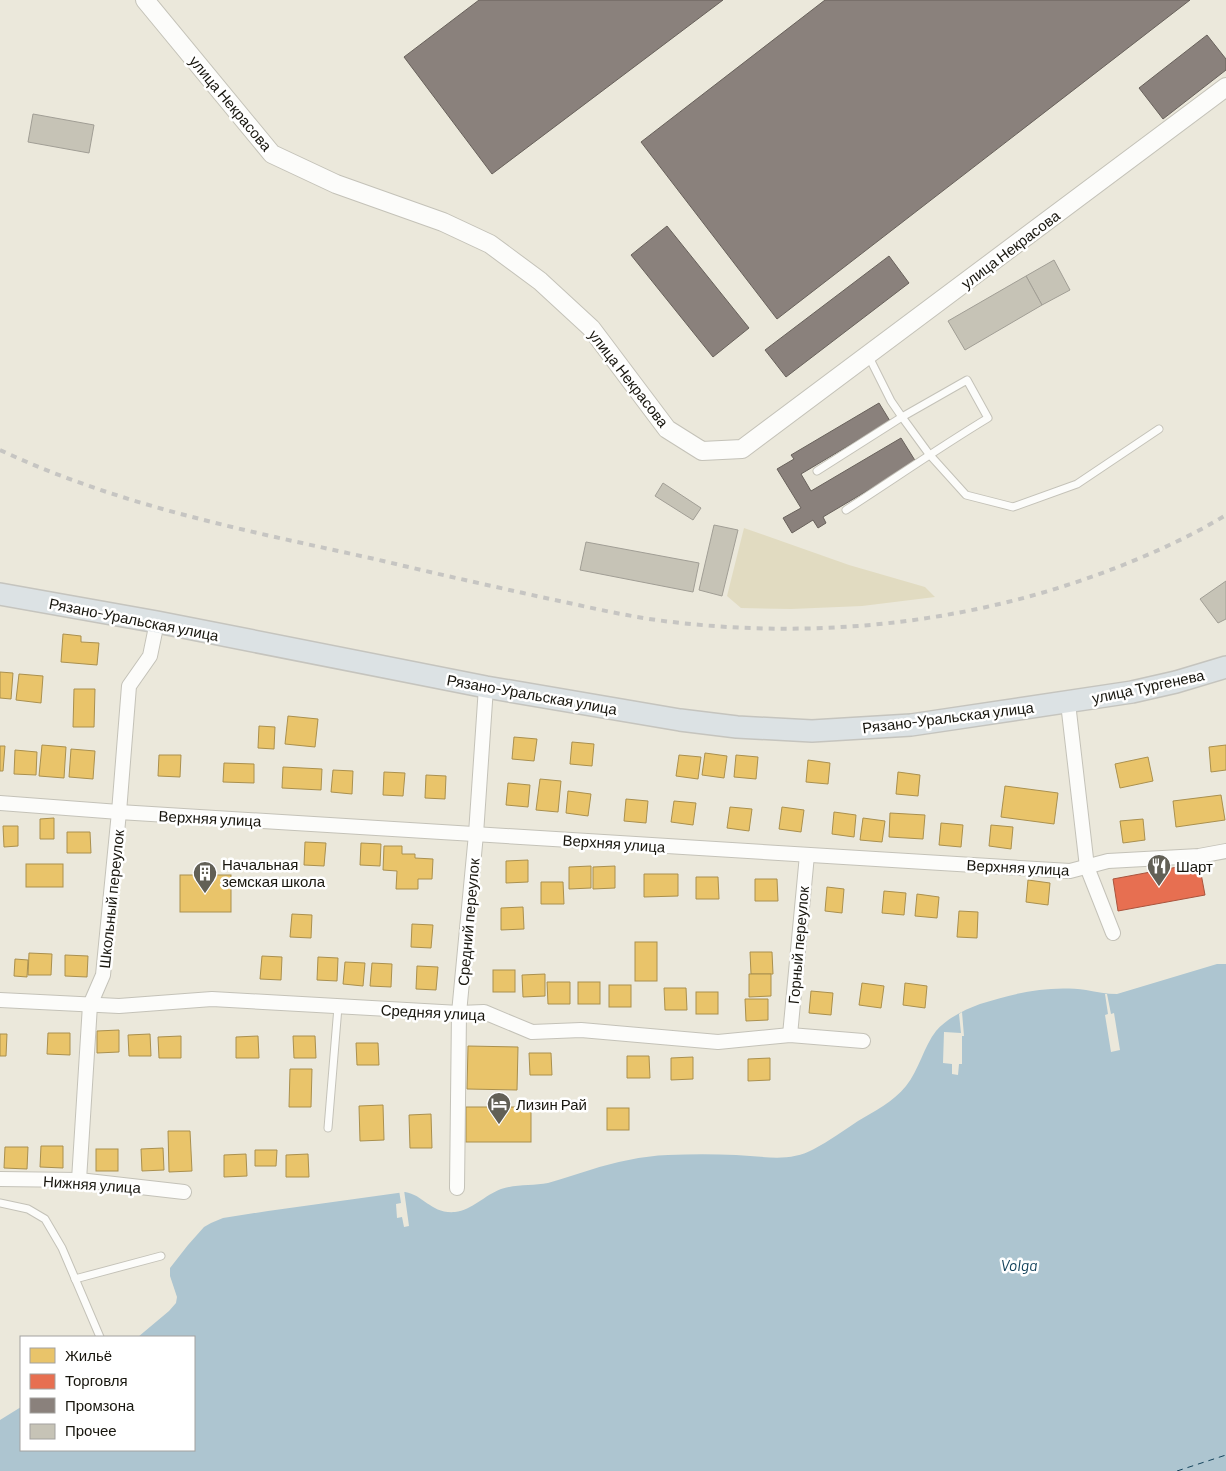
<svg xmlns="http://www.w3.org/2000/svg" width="1226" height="1471" font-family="Barlow,sans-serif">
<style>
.green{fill:#e1dbc1}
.water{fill:#adc5d0}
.pier{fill:#ebe8db}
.homes{fill:#e9c46a;stroke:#aa904e}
.shops{fill:#e76f51;stroke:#a9543d}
.industry{fill:#8a817c;stroke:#68615b}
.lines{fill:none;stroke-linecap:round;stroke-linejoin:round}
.ferry{stroke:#14435b;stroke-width:1;stroke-dasharray:6 5;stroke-linecap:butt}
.building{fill:#c6c3b6;stroke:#a19e95}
.service-casing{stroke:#c4c2b8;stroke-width:9}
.minor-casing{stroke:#c4c2b8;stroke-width:16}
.tertiary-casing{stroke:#c4c2b8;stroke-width:20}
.primary-casing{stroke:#c5c4be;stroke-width:24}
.service{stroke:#fcfcfa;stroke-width:7}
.minor{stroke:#fcfcfa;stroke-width:14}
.tertiary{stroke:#fcfcfa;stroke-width:18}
.primary{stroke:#dce2e4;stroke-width:21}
.rail{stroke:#c6c5c2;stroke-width:4;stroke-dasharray:6 6;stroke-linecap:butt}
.labels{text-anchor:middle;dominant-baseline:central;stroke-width:5;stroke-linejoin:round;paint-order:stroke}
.street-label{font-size:15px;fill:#18160e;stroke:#fff}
.poi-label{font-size:15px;fill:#18160e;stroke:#fff;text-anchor:start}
.water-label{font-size:16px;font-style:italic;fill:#14435b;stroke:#fff}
</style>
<rect width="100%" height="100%" fill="#ebe8db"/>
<path class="green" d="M744 528 849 565 925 587 935 597 862 606 791 609 741 608 727 596Z"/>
<path class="water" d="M1217 964H1226V1471H0V1420L21 1407V1450H194V1337H138L169 1311 176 1303 177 1297 170 1276V1268L188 1245 204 1227 211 1223 223 1218 268 1211 405 1192C424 1195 431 1214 455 1212 472 1210 485 1195 501 1189 516 1184 533 1186 548 1183 563 1179 576 1174 590 1170 615 1162 642 1156 668 1155 691 1154 714 1154 736 1155 763 1156 789 1163 814 1149 829 1141 843 1131 858 1121 875 1111 893 1102 906 1086 919 1070 924 1046 936 1031 947 1018 966 1009 980 1004 1015 993 1049 985 1086 990 1097 992 1106 994 1117 994Z"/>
<g class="pier">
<path d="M1105 994H1107L1111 1014 1114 1013 1120 1050 1111 1052 1105 1015 1108 1014Z"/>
<path d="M962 1012 964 1036H962V1064H959L958 1075 952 1074V1064L943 1063 944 1032 961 1033 959 1014Z"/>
<path d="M399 1190H404L409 1226 404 1227 402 1217 397 1218 396 1204 401 1203Z"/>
</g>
<g class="homes">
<path d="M63 634 81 636V642L99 643 97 665 61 662Z"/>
<path d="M0 672 13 673 11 699 0 698Z"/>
<path d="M19 674 43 676 41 703 16 700Z"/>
<path d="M74 689H95L94 727H73Z"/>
<path d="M288 716 318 719 315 747 285 744Z"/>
<path d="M259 726 275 727 274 749 258 748Z"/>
<path d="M514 737 537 739 534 761 512 759Z"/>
<path d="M572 742 594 744 592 766 570 764Z"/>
<path d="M42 745 66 747 64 778 39 776Z"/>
<path d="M1226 745V770L1211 772 1209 747Z"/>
<path d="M0 746H5L3 771H0Z"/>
<path d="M71 749 95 751 93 779 69 777Z"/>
<path d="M15 750 37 752 36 775 14 774Z"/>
<path d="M705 753 727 756 724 778 702 775Z"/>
<path d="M159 755H181L180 777 158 776Z"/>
<path d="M679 755 701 757 698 779 676 776Z"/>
<path d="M736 755 758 757 756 779 734 777Z"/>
<path d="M1148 757 1153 781 1120 788 1115 764Z"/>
<path d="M808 760 830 763 828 784 806 782Z"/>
<path d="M224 763 254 764V783L223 782Z"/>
<path d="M283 767 322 769 321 790 282 788Z"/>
<path d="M333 770 353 771 352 794 331 792Z"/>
<path d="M384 772 405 773 403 796 383 795Z"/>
<path d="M898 772 920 775 918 796 896 794Z"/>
<path d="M426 775 446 776 445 799 425 798Z"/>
<path d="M540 779 561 781 558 812 536 810Z"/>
<path d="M508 783 530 785 528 807 506 805Z"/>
<path d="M1005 786 1058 793 1054 824 1001 817Z"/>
<path d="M568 791 591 794 588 816 566 813Z"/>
<path d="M1221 795 1225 820 1176 827 1173 801Z"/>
<path d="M626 799 648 801 646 823 624 821Z"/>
<path d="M674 801 696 803 693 825 671 822Z"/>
<path d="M730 807 752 809 749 831 727 828Z"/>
<path d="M782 807 804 810 801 832 779 829Z"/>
<path d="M834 812 856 815 854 837 832 834Z"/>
<path d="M890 813 925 815 923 839 889 837Z"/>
<path d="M54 818V839H40V819Z"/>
<path d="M863 818 885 821 882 842 860 840Z"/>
<path d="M1143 819 1145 840 1123 843 1120 821Z"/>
<path d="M941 823 963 825 961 847 939 845Z"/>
<path d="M991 825 1013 827 1011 849 989 846Z"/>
<path d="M3 826H18V846L4 847Z"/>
<path d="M67 832H90L91 853H67Z"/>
<path d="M305 842 326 843 324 866 304 865Z"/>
<path d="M361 843 381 844 380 866 360 865Z"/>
<path d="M384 846H402V854H415V858L433 859 432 879H418V889H396L397 871 383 870Z"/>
<path d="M528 860V882L506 883V861Z"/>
<rect x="26" y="864" width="37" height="23"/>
<path d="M591 866V888L569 889V867Z"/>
<path d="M615 866V888L593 889V867Z"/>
<path d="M644 874H678V896L644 897Z"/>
<rect x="180" y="875" width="51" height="37"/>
<path d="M696 877H718L719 899H696Z"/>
<path d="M755 879H777L778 901H755Z"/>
<path d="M1028 880 1050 883 1048 905 1026 902Z"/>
<path d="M541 882H563L564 904H541Z"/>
<path d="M827 887 844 889 842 913 825 911Z"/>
<path d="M884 891 906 893 904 915 882 913Z"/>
<path d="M917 894 939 897 937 918 915 916Z"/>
<path d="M523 907 524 929 501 930V908Z"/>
<path d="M959 911 978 912 977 938 957 937Z"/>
<path d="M292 914 312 915 311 938 290 937Z"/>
<path d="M412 924 433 925 431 948 411 947Z"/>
<rect x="635" y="942" width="22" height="39"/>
<path d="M750 952H772L773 974H751Z"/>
<path d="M29 953 52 954 51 975H28Z"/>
<path d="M65 955 88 956 87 977 65 976Z"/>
<path d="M262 956 282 957 281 980 260 979Z"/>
<path d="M318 957 338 958 337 981 317 980Z"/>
<path d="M15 959 28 960 27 977 14 976Z"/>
<path d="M345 962 365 963 363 986 343 984Z"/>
<path d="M372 963 392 964 391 987 370 986Z"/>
<path d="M417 966 438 967 436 990 416 989Z"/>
<rect x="493" y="970" width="22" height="22"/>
<path d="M545 974V996L523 997 522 975Z"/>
<path d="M749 974H771V996L749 997Z"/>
<path d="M547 982H570V1004H548Z"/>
<rect x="578" y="982" width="22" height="22"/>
<path d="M862 983 884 986 881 1008 859 1005Z"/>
<path d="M905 983 927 986 925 1008 903 1005Z"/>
<rect x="609" y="985" width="22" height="22"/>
<path d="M664 988H686L687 1010H665Z"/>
<path d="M811 991 833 993 831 1015 809 1013Z"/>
<rect x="696" y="992" width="22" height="22"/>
<path d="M745 999H768V1020L746 1021Z"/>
<path d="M119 1030V1052L97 1053V1031Z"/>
<path d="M48 1033H70V1055L47 1054Z"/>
<path d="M0 1034H7L6 1056H0Z"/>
<path d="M150 1034 151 1056H129L128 1035Z"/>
<path d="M181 1036V1058H159L158 1037Z"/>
<path d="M258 1036 259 1058H236V1037Z"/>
<path d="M293 1036H315L316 1058H294Z"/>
<path d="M356 1043H378L379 1065H357Z"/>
<path d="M468 1046 518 1047 517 1090 467 1089Z"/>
<path d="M529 1053H551L552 1075H530Z"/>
<path d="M627 1056H649L650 1078H627Z"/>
<path d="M693 1057V1079L671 1080V1058Z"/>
<path d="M770 1058V1080L748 1081V1059Z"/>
<path d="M290 1069H312L311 1107H289Z"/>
<path d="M383 1105 384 1140 360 1141 359 1106Z"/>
<rect x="466" y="1107" width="65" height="35"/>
<rect x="607" y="1108" width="22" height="22"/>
<path d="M431 1114 432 1148H410L409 1115Z"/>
<path d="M168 1131H190L192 1171 169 1172Z"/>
<path d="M41 1146H63V1168L40 1167Z"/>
<path d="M5 1147H28L27 1169 4 1168Z"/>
<path d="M163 1148 164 1170 142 1171 141 1149Z"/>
<rect x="96" y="1149" width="22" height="22"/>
<path d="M255 1150H277L276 1166H255Z"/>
<path d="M246 1154 247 1176 224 1177V1155Z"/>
<path d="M308 1154 309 1177H286V1155Z"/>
</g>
<path class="shops" d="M1199 863 1205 895 1118 911 1113 879Z"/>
<g class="industry">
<path d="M479 0H723L492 174 404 57Z"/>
<path d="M825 0H1190L777 319 641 142Z"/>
<path d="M1207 35 1226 59V70L1163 119 1139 88Z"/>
<path d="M667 226 749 328 713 357 631 255Z"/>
<path d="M889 256 909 283 786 377 765 350Z"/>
<path d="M879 403 890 421 801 474 811 491 901 438 916 462 823 517 826 523 818 528 813 520 792 533 783 518 801 508 777 469 794 459 791 455Z"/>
</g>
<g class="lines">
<path class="ferry" d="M1177 1471 1226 1455"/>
</g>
<g class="building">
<path d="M33 114 94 125 89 153 28 142Z"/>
<path d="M1054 260 1070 290 1042 305 1026 276Z"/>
<path d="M1026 276 1042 305 965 350 948 321Z"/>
<path d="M663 483 701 508 693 520 655 496Z"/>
<path d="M714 525 738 530 722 596 699 590Z"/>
<path d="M586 542 699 563 693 592 580 570Z"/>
<path d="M1226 581V619L1218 623 1200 599Z"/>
</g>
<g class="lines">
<g class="service-casing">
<g id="service">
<path d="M868 355 891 401 902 417 929 454 966 495 1013 507 1077 484 1159 429"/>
<path d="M817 471 902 417 967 380 988 418C940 447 894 479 846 510"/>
<path d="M328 1128 338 1007"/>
<path d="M0 1203 28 1209 45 1219 62 1248 100 1337"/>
<path d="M75 1279 161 1256"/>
</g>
</g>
<g class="minor-casing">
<g id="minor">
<path d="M1068 703 1087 867 1113 933"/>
<path d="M0 803 119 812 1070 871 1108 861 1199 856 1226 851"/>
<path d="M0 1000 119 1006 212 999 459 1013 484 1012 532 1032 581 1030 718 1042 790 1035 863 1041"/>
<path d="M790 1035 807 855"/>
<path d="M0 1179 79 1180 184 1192"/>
<path d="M79 1180 90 1005 103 975 119 812 129 686 150 656 157 622"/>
<path d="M457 1188 459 1013 476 834 486 687"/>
</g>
</g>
<g class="tertiary-casing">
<path id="tertiary" d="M145 0 272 154 336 184 443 222 490 244 540 281 591 328 667 429 702 451 742 449 1226 87"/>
</g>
<g class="primary-casing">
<path id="primary" d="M0 594 157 622 486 687 680 720 737 727 812 731 911 725 1132 692 1176 682 1226 667"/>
</g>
<use href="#service" class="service"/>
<use href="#minor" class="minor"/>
<use href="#tertiary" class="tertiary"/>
<use href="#primary" class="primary"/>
<path class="rail" d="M0 450C122 507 249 531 379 560 433 573 487 585 541 597 584 606 628 617 672 622 825 640 980 622 1123 565 1158 551 1193 535 1226 515"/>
</g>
<defs>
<g id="restaurant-pin" transform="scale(1.25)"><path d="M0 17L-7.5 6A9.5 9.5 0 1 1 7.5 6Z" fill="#626056" stroke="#fff"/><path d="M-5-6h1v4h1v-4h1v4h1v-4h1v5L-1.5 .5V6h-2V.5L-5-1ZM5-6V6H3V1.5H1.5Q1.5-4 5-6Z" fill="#fff"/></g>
<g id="building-pin" transform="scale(1.25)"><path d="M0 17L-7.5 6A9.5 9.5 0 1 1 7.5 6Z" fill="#626056" stroke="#fff"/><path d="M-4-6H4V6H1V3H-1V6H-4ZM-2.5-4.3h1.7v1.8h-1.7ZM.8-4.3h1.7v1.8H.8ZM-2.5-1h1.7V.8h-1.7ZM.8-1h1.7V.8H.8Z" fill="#fff"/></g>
<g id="hotel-pin" transform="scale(1.25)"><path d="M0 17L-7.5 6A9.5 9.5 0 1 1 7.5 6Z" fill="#626056" stroke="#fff"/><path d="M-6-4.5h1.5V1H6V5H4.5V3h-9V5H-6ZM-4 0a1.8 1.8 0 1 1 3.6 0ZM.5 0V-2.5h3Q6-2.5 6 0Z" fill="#fff"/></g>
</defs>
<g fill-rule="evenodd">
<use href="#restaurant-pin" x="1159" y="866"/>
<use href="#building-pin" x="205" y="873"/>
<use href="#hotel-pin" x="499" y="1104"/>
</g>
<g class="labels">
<g class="street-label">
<text transform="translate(231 103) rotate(50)">улица Некрасова</text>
<text transform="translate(1010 249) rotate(-37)">улица Некрасова</text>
<text transform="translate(629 378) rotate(52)">улица Некрасова</text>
<text transform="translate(134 619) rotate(11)">Рязано-Уральская улица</text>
<text transform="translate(1148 686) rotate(-12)">улица Тургенева</text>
<text transform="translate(532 694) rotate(10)">Рязано-Уральская улица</text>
<text transform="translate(948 717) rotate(-7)">Рязано-Уральская улица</text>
<text transform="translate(210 818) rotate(3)">Верхняя улица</text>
<text transform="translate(614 843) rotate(4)">Верхняя улица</text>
<text transform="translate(1018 867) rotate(3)">Верхняя улица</text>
<text transform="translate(111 899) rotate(-84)">Школьный переулок</text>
<text transform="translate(468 922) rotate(-85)">Средний переулок</text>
<text transform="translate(798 945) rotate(-85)">Горный переулок</text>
<text transform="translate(433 1012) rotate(3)">Средняя улица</text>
<text transform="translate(92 1184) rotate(4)">Нижняя улица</text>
</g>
<g class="poi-label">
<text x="222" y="864">Начальная<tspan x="222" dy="17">земская школа</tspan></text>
<text x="1176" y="866">Шарт</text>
<text x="516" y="1104">Лизин Рай</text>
</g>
<g class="water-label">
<text x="1019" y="1264">Volga</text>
</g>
</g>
<rect x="20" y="1336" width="175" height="115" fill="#ffffff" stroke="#a3a29f"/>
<rect x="30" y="1348" width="25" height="15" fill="#e9c46a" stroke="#a3a29f"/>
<text x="65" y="1361" font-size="15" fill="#18160e">Жильё</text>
<rect x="30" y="1374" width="25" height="15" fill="#e76f51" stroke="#a3a29f"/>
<text x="65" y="1386" font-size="15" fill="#18160e">Торговля</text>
<rect x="30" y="1398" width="25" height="15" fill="#8a817c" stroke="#a3a29f"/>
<text x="65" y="1411" font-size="15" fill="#18160e">Промзона</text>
<rect x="30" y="1424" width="25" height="15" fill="#c6c3b6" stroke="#a3a29f"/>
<text x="65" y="1436" font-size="15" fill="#18160e">Прочее</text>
</svg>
